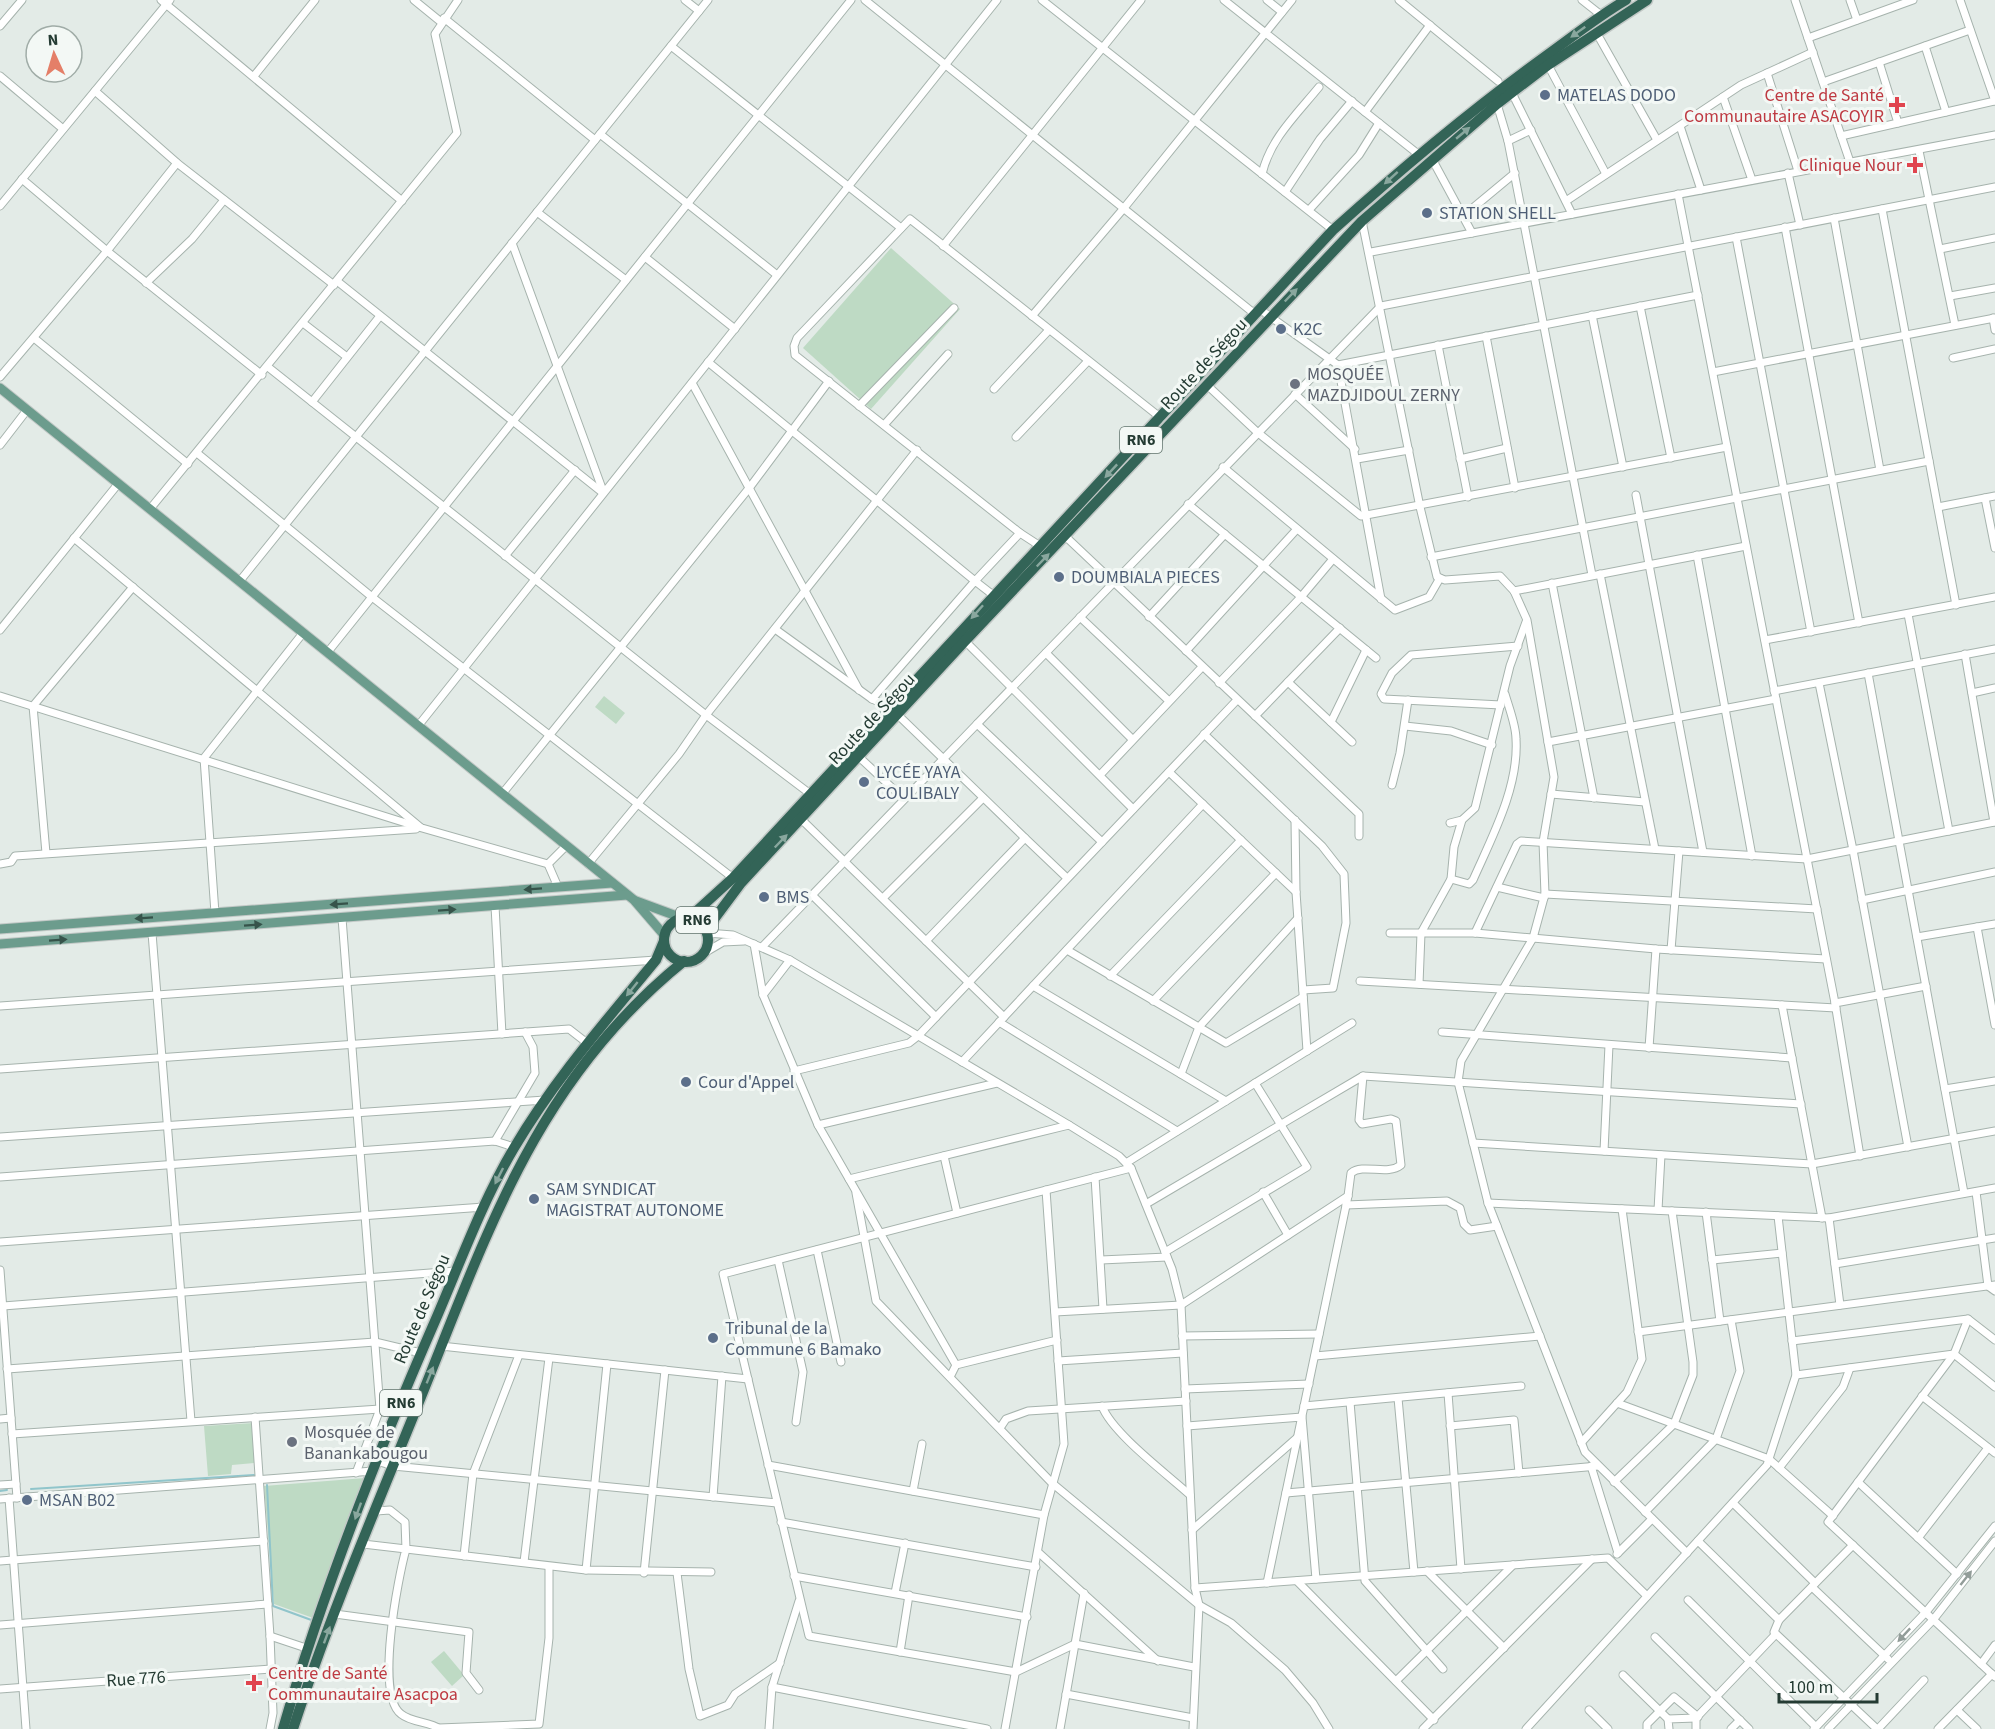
<svg xmlns="http://www.w3.org/2000/svg" width="1995" height="1729" font-family="'Source Sans 3',sans-serif">
<style>
.green{fill:#bedac4}
.lines{fill:none;stroke-linecap:round;stroke-linejoin:round}
.stream{stroke:#90c5cb;stroke-width:2}
.minor-casing{stroke:#a6b3ad;stroke-width:9}
.major-casing{stroke:#c2c8c6;stroke-width:11}
.highway-casing{stroke:#c2c8c6;stroke-width:13}
.minor{stroke:#fff;stroke-width:7}
.major{stroke:#6c9c8d;stroke-width:9}
.highway{stroke:#336457;stroke-width:10}
.oneway{fill:#89a79e}
.oneway2{fill:#36534a}
.oneway3{fill:#929d99}
.service-dot{fill:#5c6f8a;stroke:#f3f8f5;stroke-width:2}
.health-dot{fill:#e0444e;stroke:#f3f8f5;stroke-width:2}
.worship-dot{fill:#6b7280;stroke:#f3f8f5;stroke-width:2}
.labels{text-anchor:middle;dominant-baseline:central;stroke-width:6;stroke-linejoin:round;paint-order:stroke}
.shield{fill:#f3f8f5;stroke:#62746d;stroke-width:1.5}
.shield-label{font-size:16px;font-weight:bold;fill:#243b33}
.service-label{font-size:18px;fill:#4e5e75;stroke:#f3f8f5;text-anchor:start}
.health-label{font-size:18px;fill:#be3a42;stroke:#f3f8f5;text-anchor:end}
.street-label{font-size:18px;fill:#243b33;stroke:#f3f8f5}
.worship-label{font-size:18px;fill:#5b616d;stroke:#f3f8f5;text-anchor:start}
</style>
<rect width="100%" height="100%" fill="#e3ebe7"/>
<g class="green">
<path d="M891 248 960 309 871 409 803 348Z"/>
<path d="M604 696 625 713 616 724 595 707Z"/>
<path d="M254 1423V1463L232 1465 231 1474 208 1476 204 1426Z"/>
<path d="M365 1478 316 1619 274 1604 264 1486Z"/>
<path d="M444 1651 464 1675 452 1686 431 1662Z"/>
</g>
<g class="lines">
<g class="stream">
<path d="M267 1485 273 1606 314 1621"/>
<path d="M31 1489 254 1475"/>
<path d="M0 1491 7 1490"/>
</g>
<g class="minor-casing">
<g id="minor">
<path d="M161 0 402 201"/>
<path d="M414 0 441 22"/>
<path d="M685 0 699 11"/>
<path d="M865 0 1256 315"/>
<path d="M1042 0 1333 230"/>
<path d="M1224 0 1418 154"/>
<path d="M1267 0 1282 12"/>
<path d="M1399 0 1498 81"/>
<path d="M1582 0 1601 15"/>
<path d="M1795 0 1850 162"/>
<path d="M1850 0 1857 20"/>
<path d="M1960 0 1995 101"/>
<path d="M444 18 595 140"/>
<path d="M0 26 22 0"/>
<path d="M1808 38 1913 0"/>
<path d="M1600 39 1657 140"/>
<path d="M671 46 901 228"/>
<path d="M1925 46 1946 112"/>
<path d="M1879 62 1898 123"/>
<path d="M1548 65 1606 174"/>
<path d="M1767 73 1798 171"/>
<path d="M0 76 63 129"/>
<path d="M254 76 315 0"/>
<path d="M1823 82 1970 30"/>
<path d="M95 91 177 163 334 285"/>
<path d="M1512 93 1572 214"/>
<path d="M1723 97 1752 180"/>
<path d="M1497 104 1508 141"/>
<path d="M1365 112 1430 25"/>
<path d="M1680 126 1701 190"/>
<path d="M1531 130 1508 141 1592 575"/>
<path d="M600 134 777 275"/>
<path d="M1841 136 1995 101"/>
<path d="M1919 151 1955 325"/>
<path d="M1432 159 1472 233"/>
<path d="M1788 173 1800 225"/>
<path d="M1262 174C1270 139 1297 114 1319 87"/>
<path d="M22 179 107 251 262 375"/>
<path d="M1285 192 1320 139 1352 101"/>
<path d="M1678 194 1835 1003 1860 1156"/>
<path d="M1566 201 1741 85 1813 52"/>
<path d="M0 206 170 0"/>
<path d="M1882 209 1956 605"/>
<path d="M1309 210 1359 155 1379 123"/>
<path d="M537 212 626 280"/>
<path d="M1462 217 1515 173"/>
<path d="M1834 218 1880 470"/>
<path d="M1362 221 1420 507 1437 577 1445 580 1500 576 1514 591 1527 620 1554 777 1543 842 1545 894 1533 938 1461 1061 1458 1082 1488 1203 1585 1452 1687 1553"/>
<path d="M1785 227 1859 623"/>
<path d="M1736 237 1811 632"/>
<path d="M512 243 603 491"/>
<path d="M943 246 1141 0"/>
<path d="M1940 249 1995 238"/>
<path d="M1371 252 1995 135"/>
<path d="M645 257 735 329"/>
<path d="M337 281 603 493"/>
<path d="M146 283 192 239 224 200"/>
<path d="M1950 296 1995 288"/>
<path d="M1640 306 1671 458"/>
<path d="M1261 310 1338 365 1381 599"/>
<path d="M1592 315 1623 467"/>
<path d="M1032 316 1124 208 1292 0"/>
<path d="M1993 318 1995 330"/>
<path d="M303 323 347 357"/>
<path d="M1486 336 1515 488"/>
<path d="M34 338 188 464"/>
<path d="M1438 345 1468 497"/>
<path d="M1953 358 1995 349"/>
<path d="M708 362 975 581 1020 533"/>
<path d="M1338 365 1698 295"/>
<path d="M268 367 706 715 809 793"/>
<path d="M1713 372 1995 318"/>
<path d="M0 377 107 251 177 163"/>
<path d="M692 383 859 690"/>
<path d="M1207 385 1257 432 1361 516 1727 447"/>
<path d="M994 389 1049 330"/>
<path d="M1295 394 1355 449"/>
<path d="M312 402 380 316"/>
<path d="M859 406 954 308"/>
<path d="M884 425 948 354"/>
<path d="M1016 437 1088 361"/>
<path d="M0 445 27 410"/>
<path d="M197 453 372 597 733 878"/>
<path d="M1357 459 1409 450"/>
<path d="M1460 459 1507 448"/>
<path d="M1223 467 1395 610 1429 597 1440 578"/>
<path d="M1636 495 1703 852"/>
<path d="M1985 498 1995 548"/>
<path d="M1188 504 1376 658"/>
<path d="M1938 507 1995 496"/>
<path d="M150 509 457 133 435 34 458 0"/>
<path d="M1065 536 1359 814V836"/>
<path d="M74 538 420 827"/>
<path d="M1040 546 1020 533 795 355 794 346 797 338 910 219 1161 418"/>
<path d="M1697 555 1752 856"/>
<path d="M505 556 575 470"/>
<path d="M1431 557 1929 461"/>
<path d="M1600 574 1655 849"/>
<path d="M239 582 708 0"/>
<path d="M1552 583 1594 798"/>
<path d="M1514 591 1746 546"/>
<path d="M1908 614 1949 831"/>
<path d="M1080 617 1169 701"/>
<path d="M1149 617 1225 534"/>
<path d="M775 629 872 699 890 707"/>
<path d="M0 630 118 484"/>
<path d="M1765 640 1995 597"/>
<path d="M965 641 1133 809"/>
<path d="M1186 651 1297 529"/>
<path d="M327 653 851 0"/>
<path d="M1046 653 1132 739"/>
<path d="M1965 654 1994 822"/>
<path d="M1868 673 1964 1193"/>
<path d="M1288 682 1352 742"/>
<path d="M1219 683 1301 597 1333 559"/>
<path d="M1819 683 1853 850 1908 1147"/>
<path d="M1774 691 1995 649"/>
<path d="M1972 693 1995 688"/>
<path d="M0 696 422 828 548 864 566 846"/>
<path d="M872 699 975 581 993 595"/>
<path d="M1501 705 1384 699 1381 694 1392 673 1411 655 1518 646"/>
<path d="M898 715 1025 838 926 941"/>
<path d="M1255 716 1340 628"/>
<path d="M1331 722 1366 650"/>
<path d="M418 726 997 0"/>
<path d="M1405 726 1451 731 1492 745"/>
<path d="M1204 734 1322 846 1344 874 1346 923 1333 988 1303 990"/>
<path d="M1548 742 1776 699"/>
<path d="M858 756 904 799"/>
<path d="M1169 772 1296 892"/>
<path d="M1100 775 1202 667"/>
<path d="M1392 785 1400 753 1408 700"/>
<path d="M502 794 750 487 829 381"/>
<path d="M1551 794 1645 802"/>
<path d="M802 820 1004 1017"/>
<path d="M1295 820 1296 892 1307 1051"/>
<path d="M1450 823 1462 820 1475 808 1510 666 1526 622"/>
<path d="M1025 838 1067 878"/>
<path d="M1102 842 977 724 1381 306 1995 187"/>
<path d="M46 853 33 706 133 587"/>
<path d="M0 864 11 862 15 856 416 829"/>
<path d="M548 864 558 887"/>
<path d="M588 864 679 754 706 715 917 450"/>
<path d="M1451 879 1469 884 1473 880C1492 837 1519 787 1516 739 1516 725 1509 708 1505 694"/>
<path d="M1497 887 1544 898"/>
<path d="M1545 894 1817 909"/>
<path d="M812 895 936 1017"/>
<path d="M883 898 983 798"/>
<path d="M1862 900 1995 872"/>
<path d="M495 906 502 1034"/>
<path d="M215 913 204 758 303 633"/>
<path d="M342 918 380 1409 356 1473"/>
<path d="M1977 927 1995 1025"/>
<path d="M152 933 191 1421"/>
<path d="M707 933 733 935 790 960 1069 1125 1119 1156 1131 1168 1172 1269 1181 1305 1195 1588 1199 1605 1193 1729"/>
<path d="M1390 933H1475L1656 949 1826 959"/>
<path d="M1475 933 1517 844 1521 841 1807 859 1995 822"/>
<path d="M1917 937 1995 924"/>
<path d="M754 944 763 995 818 1125 956 1365"/>
<path d="M762 947 977 724"/>
<path d="M1067 950 1226 1043 1303 997"/>
<path d="M1671 950 1679 851"/>
<path d="M704 953 723 942 744 941"/>
<path d="M1110 976 1241 840"/>
<path d="M1360 981 1836 1008"/>
<path d="M1419 984 1421 933 1451 879 1454 847 1462 820"/>
<path d="M1033 986 1226 1101"/>
<path d="M763 995 790 960"/>
<path d="M1153 1001 1276 873"/>
<path d="M1835 1003 1926 986"/>
<path d="M1782 1005 1822 1218"/>
<path d="M0 1006 656 960"/>
<path d="M999 1022 1177 1131"/>
<path d="M1442 1032 1792 1058"/>
<path d="M1649 1048 1656 949"/>
<path d="M962 1062 1203 804"/>
<path d="M0 1069 569 1029 587 1043"/>
<path d="M794 1071 909 1043 918 1036 1237 700"/>
<path d="M1181 1074 1199 1027 1298 918"/>
<path d="M1945 1089 1995 1081"/>
<path d="M818 1125 997 1083"/>
<path d="M0 1137 545 1100"/>
<path d="M495 1141 535 1073 533 1047 525 1032"/>
<path d="M1473 1143 1812 1164 1995 1131"/>
<path d="M1604 1151 1609 1045"/>
<path d="M944 1156 957 1213"/>
<path d="M1126 1163 1352 1023"/>
<path d="M1131 1168 723 1274 809 1636 1016 1672 1075 1644 1194 1667"/>
<path d="M0 1177 495 1141 514 1147"/>
<path d="M1095 1177 1103 1309"/>
<path d="M849 1179 1069 1125"/>
<path d="M1263 1192 1288 1235"/>
<path d="M1976 1192 1988 1286 1995 1291"/>
<path d="M856 1193 876 1301 1052 1483 1199 1605 1231 1623 1285 1670 1313 1703 1329 1729"/>
<path d="M1488 1203 1829 1218 1995 1188"/>
<path d="M1146 1204 1363 1076 1801 1104"/>
<path d="M1346 1205 1447 1201 1460 1208 1464 1224 1470 1230 1497 1226"/>
<path d="M1658 1210 1661 1155"/>
<path d="M1706 1212 1720 1321"/>
<path d="M1829 1218 1840 1305"/>
<path d="M0 1242 484 1207"/>
<path d="M817 1250 841 1362"/>
<path d="M1165 1252 1307 1167 1255 1083"/>
<path d="M778 1260 803 1372 796 1422"/>
<path d="M1101 1260 1167 1257"/>
<path d="M1712 1260 1782 1253"/>
<path d="M1835 1264 1995 1238"/>
<path d="M0 1270 17 1498"/>
<path d="M3 1306 456 1271"/>
<path d="M1055 1312 1181 1305 1348 1196"/>
<path d="M1968 1319 1954 1354 1828 1522 1995 1677"/>
<path d="M1638 1332 1995 1285"/>
<path d="M1182 1336 1319 1334"/>
<path d="M1792 1341 1968 1319 1995 1340"/>
<path d="M441 1346 748 1379"/>
<path d="M1315 1356 1540 1336"/>
<path d="M1058 1361 1183 1353"/>
<path d="M7 1369 375 1342 421 1353"/>
<path d="M1796 1375 1954 1354 1995 1387"/>
<path d="M950 1377 956 1365 1057 1340"/>
<path d="M1185 1389 1309 1384"/>
<path d="M1448 1393 1461 1569"/>
<path d="M1922 1396 1995 1453"/>
<path d="M1398 1398 1414 1572"/>
<path d="M1350 1402 1365 1581 1443 1669"/>
<path d="M1617 1403 1769 1459 1833 1516"/>
<path d="M1102 1406C1112 1433 1167 1474 1190 1495"/>
<path d="M1304 1406 1521 1386"/>
<path d="M255 1417 270 1636 273 1713 270 1729"/>
<path d="M0 1419 11 1418"/>
<path d="M1187 1426 1302 1417 1316 1579"/>
<path d="M1450 1426 1514 1420 1519 1473"/>
<path d="M1000 1428 1006 1419 1028 1411 1186 1401"/>
<path d="M12 1434 380 1409 398 1410"/>
<path d="M1581 1443 1627 1392 1642 1359 1622 1209"/>
<path d="M377 1461 393 1466 777 1503"/>
<path d="M768 1465 1044 1515"/>
<path d="M1591 1466 1618 1553"/>
<path d="M1779 1468 1843 1387 1850 1368"/>
<path d="M1614 1482 1674 1424 1693 1375V1362L1672 1211"/>
<path d="M1858 1482 1957 1574"/>
<path d="M0 1485 16 1484"/>
<path d="M913 1491 922 1444"/>
<path d="M1286 1493 1598 1466"/>
<path d="M713 1497 722 1376"/>
<path d="M9 1498 26 1729"/>
<path d="M0 1499 373 1471"/>
<path d="M1733 1503 1815 1583"/>
<path d="M376 1511 390 1510 405 1522 406 1549 586 1570 711 1572"/>
<path d="M1645 1512 1716 1439 1740 1371 1731 1320"/>
<path d="M781 1522 1036 1567"/>
<path d="M1192 1530 1298 1437"/>
<path d="M1918 1538 1988 1448"/>
<path d="M1698 1541 1779 1620"/>
<path d="M363 1544 406 1549C398 1578 375 1695 401 1714 412 1723 429 1721 440 1729"/>
<path d="M1853 1545 1779 1620 1774 1632 1877 1729"/>
<path d="M1038 1552 1158 1661"/>
<path d="M1617 1554 1652 1519"/>
<path d="M464 1556 473 1474 519 1355"/>
<path d="M0 1561 264 1541"/>
<path d="M524 1562 549 1358"/>
<path d="M586 1570 607 1364"/>
<path d="M1427 1571 1504 1648"/>
<path d="M644 1573 665 1370"/>
<path d="M677 1573 689 1669 700 1716 728 1705 735 1694 780 1663"/>
<path d="M794 1576 1027 1617"/>
<path d="M1297 1581 1434 1720"/>
<path d="M1267 1583 1348 1196 1351 1173C1364 1163 1387 1176 1401 1165L1396 1121 1391 1119 1362 1124 1359 1120 1363 1076"/>
<path d="M1812 1587 1888 1659"/>
<path d="M1195 1588 1608 1558 1647 1596"/>
<path d="M895 1593 905 1543"/>
<path d="M1688 1600 1816 1727"/>
<path d="M335 1614 469 1632 466 1673 479 1690"/>
<path d="M0 1625 268 1604"/>
<path d="M270 1636 309 1649"/>
<path d="M1655 1637 1749 1729"/>
<path d="M900 1652 909 1595"/>
<path d="M1981 1664 1995 1645"/>
<path d="M1623 1675 1668 1719"/>
<path d="M1396 1681 1513 1565"/>
<path d="M772 1687 987 1729"/>
<path d="M0 1689 271 1669"/>
<path d="M1066 1694 1193 1718"/>
<path d="M1589 1710 1608 1729"/>
<path d="M1957 1710 1977 1729"/>
<path d="M439 1728 539 1724 549 1638V1567"/>
<path d="M769 1729 772 1687 799 1601"/>
<path d="M1005 1729 1044 1515 1064 1444 1046 1190"/>
<path d="M1060 1729 1084 1593"/>
<path d="M1423 1729 1592 1559"/>
<path d="M1526 1729 1767 1465 1796 1375 1778 1216"/>
<path d="M1647 1729V1724L1674 1697 1698 1717"/>
<path d="M1669 1729 1668 1719 1696 1718"/>
<path d="M1696 1729V1718L1775 1635"/>
<path d="M1731 1729 1740 1720"/>
<path d="M1814 1729 1926 1612 1995 1526"/>
<path d="M1828 1729 1933 1620 1995 1541"/>
<path d="M1878 1729 1924 1680"/>
<path d="M1938 1729 1992 1674"/>
</g>
</g>
<g class="major-casing">
<g id="major">
<path d="M0 388 634 900 665 936"/>
<path d="M636 901 682 918"/>
<path d="M0 929 612 883"/>
<path d="M0 944 627 895"/>
</g>
</g>
<g class="highway-casing">
<g id="highway">
<path d="M689 918 733 878 1333 230C1401 169 1470 111 1543 58 1571 38 1597 17 1626 0"/>
<circle cx="686" cy="940" r="22"/>
<path d="M706 930 741 883 965 641 1362 221 1497 104 1548 65 1647 0"/>
<path d="M283 1729C323 1590 377 1454 435 1321 460 1263 482 1202 514 1148 554 1080 606 1021 656 960L664 941"/>
<path d="M293 1729C328 1620 374 1513 417 1407 486 1237 534 1082 684 961"/>
</g>
</g>
<use href="#minor" class="minor"/>
<use href="#major" class="major"/>
<use href="#highway" class="highway"/>
</g>
<defs><path id="oneway-solid" d="M-6-.8H1V-3.2L6.5 0L1 3.2V.8H-6Z" transform="scale(1.5)"/></defs>
<g class="oneway">
<use href="#oneway-solid" transform="translate(1578 32) rotate(144)"/>
<use href="#oneway-solid" transform="translate(1463 133) rotate(-40)"/>
<use href="#oneway-solid" transform="translate(1391 178) rotate(138)"/>
<use href="#oneway-solid" transform="translate(1291 295) rotate(-46)"/>
<use href="#oneway-solid" transform="translate(1111 471) rotate(133)"/>
<use href="#oneway-solid" transform="translate(1043 560) rotate(-46)"/>
<use href="#oneway-solid" transform="translate(977 612) rotate(132)"/>
<use href="#oneway-solid" transform="translate(781 841) rotate(-46)"/>
<use href="#oneway-solid" transform="translate(632 989) rotate(129)"/>
<use href="#oneway-solid" transform="translate(499 1176) rotate(117)"/>
<use href="#oneway-solid" transform="translate(430 1375) rotate(-68)"/>
<use href="#oneway-solid" transform="translate(358 1511) rotate(110)"/>
<use href="#oneway-solid" transform="translate(327 1635) rotate(-70)"/>
</g>
<g class="oneway2">
<use href="#oneway-solid" transform="translate(533 889) rotate(176)"/>
<use href="#oneway-solid" transform="translate(339 904) rotate(176)"/>
<use href="#oneway-solid" transform="translate(447 910) rotate(-4)"/>
<use href="#oneway-solid" transform="translate(144 918) rotate(176)"/>
<use href="#oneway-solid" transform="translate(253 925) rotate(-4)"/>
<use href="#oneway-solid" transform="translate(58 940) rotate(-4)"/>
</g>
<g class="oneway3">
<use href="#oneway-solid" transform="translate(1966 1578) rotate(-52)"/>
<use href="#oneway-solid" transform="translate(1904 1635) rotate(133)"/>
</g>
<g class="service-dot">
<circle cx="1545" cy="95" r="6"/>
<circle cx="1427" cy="213" r="6"/>
<circle cx="1281" cy="329" r="6"/>
<circle cx="1059" cy="577" r="6"/>
<circle cx="864" cy="782" r="6"/>
<circle cx="764" cy="897" r="6"/>
<circle cx="686" cy="1082" r="6"/>
<circle cx="534" cy="1199" r="6"/>
<circle cx="713" cy="1338" r="6"/>
<circle cx="27" cy="1500" r="6"/>
</g>
<g class="health-dot">
<path d="M1894 96h6v6h6v6h-6v6h-6v-6h-6v-6h6z"/>
<path d="M1912 156h6v6h6v6h-6v6h-6v-6h-6v-6h6z"/>
<path d="M251 1674h6v6h6v6h-6v6h-6v-6h-6v-6h6z"/>
</g>
<g class="worship-dot">
<circle cx="1295" cy="384" r="6"/>
<circle cx="292" cy="1442" r="6"/>
</g>
<g class="labels">
<g class="shield">
<rect x="1120" y="427" width="42" height="26" rx="4.5"/>
<rect x="676" y="907" width="42" height="26" rx="4.5"/>
<rect x="380" y="1390" width="42" height="26" rx="4.5"/>
</g>
<g class="shield-label">
<text x="1141" y="440">RN6</text>
<text x="697" y="920">RN6</text>
<text x="401" y="1403">RN6</text>
</g>
<g class="service-label">
<text x="1557" y="95">MATELAS DODO</text>
<text x="1439" y="213">STATION SHELL</text>
<text x="1293" y="329">K2C</text>
<text x="1071" y="577">DOUMBIALA PIECES</text>
<text x="876" y="772">LYCÉE YAYA<tspan x="876" dy="21">COULIBALY</tspan></text>
<text x="776" y="897">BMS</text>
<text x="698" y="1082">Cour d'Appel</text>
<text x="546" y="1189">SAM SYNDICAT<tspan x="546" dy="21">MAGISTRAT AUTONOME</tspan></text>
<text x="725" y="1328">Tribunal de la<tspan x="725" dy="21">Commune 6 Bamako</tspan></text>
<text x="39" y="1500">MSAN B02</text>
</g>
<g class="health-label">
<text x="1884" y="95">Centre de Santé<tspan x="1884" dy="21">Communautaire ASACOYIR</tspan></text>
<text x="1902" y="165">Clinique Nour</text>
<text x="268" y="1673" text-anchor="start">Centre de Santé<tspan x="268" dy="21">Communautaire Asacpoa</tspan></text>
</g>
<g class="street-label">
<text transform="translate(1204 364) rotate(-47)">Route de Ségou</text>
<text transform="translate(872 719) rotate(-47)">Route de Ségou</text>
<text transform="translate(422 1309) rotate(-67)">Route de Ségou</text>
<text transform="translate(136 1679) rotate(-4)">Rue 776</text>
</g>
<g class="worship-label">
<text x="1307" y="374">MOSQUÉE<tspan x="1307" dy="21">MAZDJIDOUL ZERNY</tspan></text>
<text x="304" y="1432">Mosquée de<tspan x="304" dy="21">Banankabougou</tspan></text>
</g>
</g>
<g transform="translate(54 54) rotate(356)"><circle r="28" fill="#f3f8f5" stroke="#a0aca7" stroke-width="1.5"/>
<path d="M0-4.5L10 22L0 15L-10 22Z" fill="#e47f68"/>
<text y="-9" font-size="16" font-weight="bold" text-anchor="middle" fill="#243b33">N</text>
</g>
<path d="M1779 1693v9h98v-9" fill="none" stroke="#243b33" stroke-width="3"/>
<text x="1788" y="1693" font-size="18" fill="#243b33" stroke="#f3f8f5" stroke-width="4.5" paint-order="stroke">100 m</text>
</svg>
